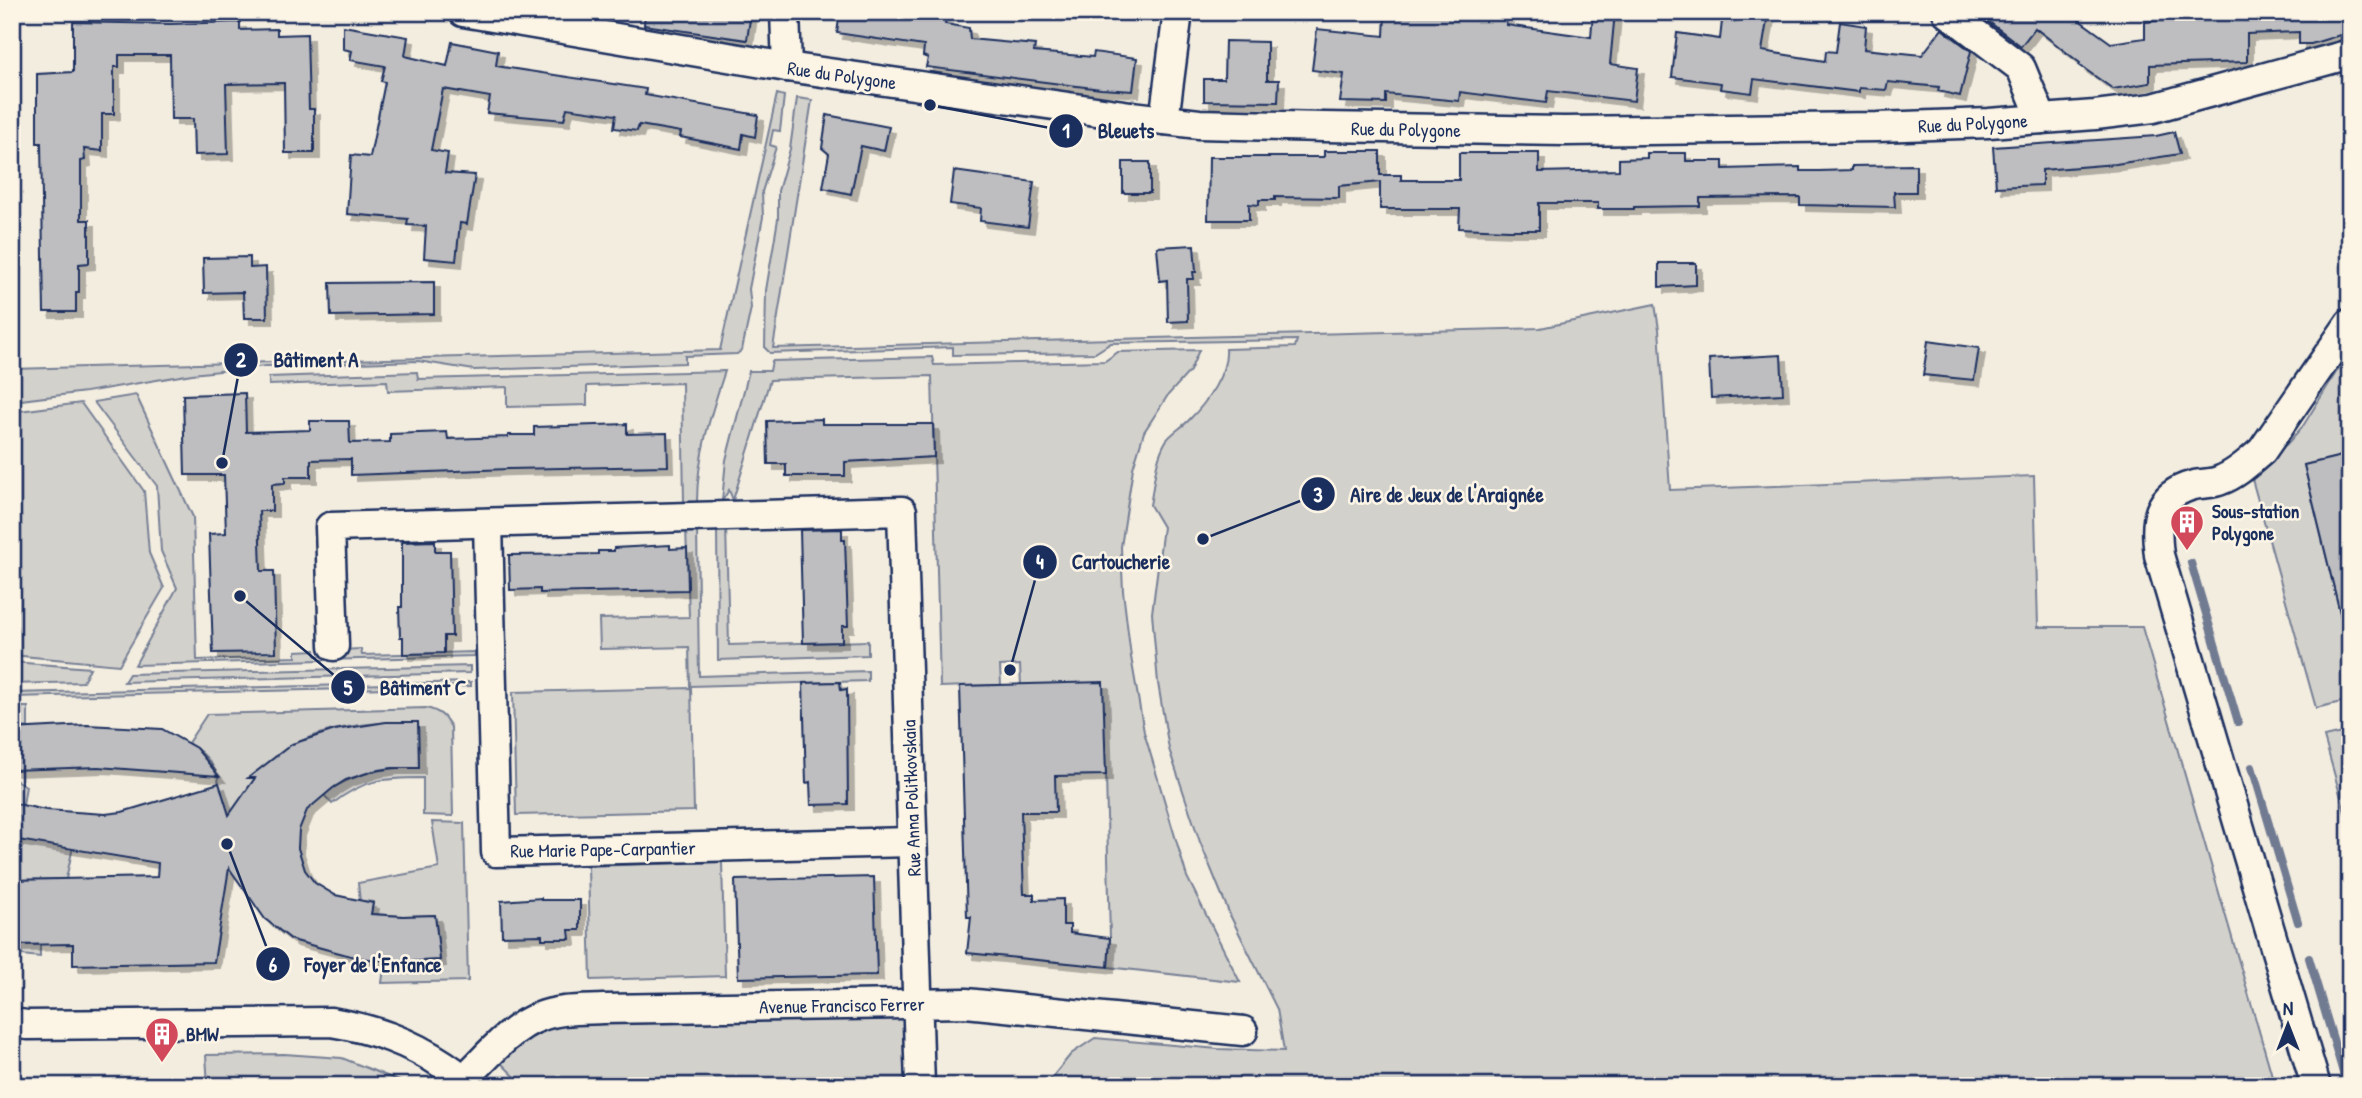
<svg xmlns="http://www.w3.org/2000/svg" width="2362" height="1098" font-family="'Patrick Hand',sans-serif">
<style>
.green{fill:#d3d1cc;stroke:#778095;stroke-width:2}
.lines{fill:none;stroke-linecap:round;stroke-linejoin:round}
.stream{stroke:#707a91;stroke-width:8}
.building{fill:#bebec0;stroke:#1b2f5e;stroke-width:2;filter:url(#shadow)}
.minor-casing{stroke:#1b2f5e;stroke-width:33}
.minor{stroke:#fcf5e5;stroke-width:28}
.labels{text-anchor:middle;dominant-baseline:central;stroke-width:5;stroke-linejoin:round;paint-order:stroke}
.street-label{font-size:19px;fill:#1b2f5e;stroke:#fcf5e5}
.poi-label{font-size:19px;font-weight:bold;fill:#1b2f5e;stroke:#fcf5e5;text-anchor:start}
.leader{fill:none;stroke:#1b2f5e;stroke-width:2.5}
.callout-dot{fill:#1b2f5e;stroke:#fcf5e5;stroke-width:2.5}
.mark-label{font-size:21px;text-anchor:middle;font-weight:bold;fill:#fff}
.callout-label{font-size:21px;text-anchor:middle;font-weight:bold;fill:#1b2f5e;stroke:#fcf5e5;stroke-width:5;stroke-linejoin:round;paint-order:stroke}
</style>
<defs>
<filter id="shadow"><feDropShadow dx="6" dy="6" stdDeviation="0" flood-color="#0004"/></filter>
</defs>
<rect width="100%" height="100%" fill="#f3ede0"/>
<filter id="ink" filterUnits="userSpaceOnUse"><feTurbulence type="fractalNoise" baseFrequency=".0143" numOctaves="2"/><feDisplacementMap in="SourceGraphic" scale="14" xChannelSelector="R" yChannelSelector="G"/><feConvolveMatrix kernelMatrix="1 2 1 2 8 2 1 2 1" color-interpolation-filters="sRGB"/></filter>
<g filter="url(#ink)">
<g class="green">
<path d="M777 94 784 96 780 131 773 130 770 145 776 147 762 192 763 217 749 289 751 308 742 350 737 354 685 356V363L474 370 418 361 266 366 192 374 86 392 12 401V369L720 350Z"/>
<path d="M797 98 812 100 773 348 1540 328 1655 304 1659 329 1670 490 2034 476 2038 627H2142L2275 1086H1045L1071 1054 1095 1038 1218 1049 1284 1051 1277 1009 1230 915 1200 842 1169 749 1158 683 1152 613 1163 527 1150 505C1154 485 1155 459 1166 441 1171 433 1183 427 1190 419 1207 402 1228 373 1226 349L1295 347 1297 340 1111 343 1095 353 953 355V347L770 353 765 348 766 290 778 219V191L790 149Z"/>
<path d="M1199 350 1190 371 1168 395 1144 432 1133 468 1121 547 1123 591 1131 657 1144 732 1187 877 1240 982 1108 967 1110 938 1106 775 1021 685 1020 665 1000 666 1001 685 940 687 932 376 770 380 733 500 729 490 722 501 726 460 749 371H770L772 361 932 357 934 365 1105 361 1118 352Z"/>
<path d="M2350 350V454L2304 465 2350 654V700L2316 708 2250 472 2287 444 2303 426Z"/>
<path d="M725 371C711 413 697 457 697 502H684L682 383 587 386V405L507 407V387L388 391 387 381 269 385V377L417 372 418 379Z"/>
<path d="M136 395 193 517 197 660 296 657V651L315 650 316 656 340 655V650L361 649 362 655 474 652V656L135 665 177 588 161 551 157 486 94 402Z"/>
<path d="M81 403 144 491 149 553 164 588 119 665 12 655V412Z"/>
<path d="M726 526 729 645 868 641V655L718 660 717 527Z"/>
<path d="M686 527H697L699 676 868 671V681L690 686 689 647 600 649 599 619 689 617Z"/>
<path d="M12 662 90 668 83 682 12 684Z"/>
<path d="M470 666V673L124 682 129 674Z"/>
<path d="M471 682V686L12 697V693Z"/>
<path d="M691 688 694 811 516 815 513 692Z"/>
<path d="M12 707H28V727L12 729Z"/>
<path d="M426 708C439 711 444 715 451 727L453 816 423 815V778C384 778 364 779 332 804L323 794C353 774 383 766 419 768L418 722C342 721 261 734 237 817L216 823C224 788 222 763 188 743L207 714Z"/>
<path d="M2350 731V830L2324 737Z"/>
<path d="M12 778 26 786 23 805 12 804Z"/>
<path d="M432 822 464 823 468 981 382 983 385 961 440 960 435 915 403 916 371 914 373 902 360 901 358 883 439 868Z"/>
<path d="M12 839 73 847 66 879 12 880Z"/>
<path d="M722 862 725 976 591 980 588 866Z"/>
<path d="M12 945H40V957L12 954Z"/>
<path d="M918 1004 920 1086H524L491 1053 519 1027Z"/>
<path d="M284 1054 342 1058 412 1086H208L206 1055Z"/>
</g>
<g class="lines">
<g class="stream">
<path d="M2191 563 2238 722"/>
<path d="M2252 767 2298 922"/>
<path d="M2309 958 2347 1086"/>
</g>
</g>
<g class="building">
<path d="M645 12H751L747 40 644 25Z"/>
<path d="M840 12H909L946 18 945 24 969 28 970 39 1035 45 1034 52 1093 57 1094 52 1137 58 1133 91 1101 89 926 67 928 58 923 56 924 46 837 33Z"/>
<path d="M1394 12H1493L1492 17 1507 18 1506 25 1591 37 1593 12H1615L1610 64 1638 68 1634 101 1548 91 1546 103 1460 92 1459 101 1386 94V103L1340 102 1344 74 1312 70 1317 29 1384 36 1385 15 1394 16Z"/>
<path d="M1723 12 1768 15 1762 51 1825 61 1826 51 1836 52 1840 22 1866 26 1864 49 1922 55 1942 29 1971 51 1960 96 1938 91 1939 87 1888 82 1886 90 1859 88V92L1754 79 1752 93 1720 89 1721 83 1672 77 1677 33 1720 39Z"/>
<path d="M1976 12H2068L2111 43 2145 38V22L2184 18V12H2350V32L2311 44H2299V32L2247 34V62L2150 65V83L2113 89 2079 65 2080 63 2035 28 2021 46Z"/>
<path d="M73 22 170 24 240 22V30L277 29V35L307 34 309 109H314V153H285L284 83 226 84 228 154 194 155 193 119H171L170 55H119V67H114V114H102V151L84 149 85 160 81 161V220H89V263L79 264V292H76V312H44L41 143H37V74L73 72Z"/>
<path d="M343 26 408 37 405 56 447 66 452 42 498 51 496 66 646 89 645 95 758 115 755 137 743 134 741 149 696 140 680 137 681 132 639 125 637 131 614 128 616 115 567 108 564 120 487 113 490 97 443 89 431 150 448 153 445 173 475 175 467 224 460 223 456 261 424 258 426 226 407 225 408 219 347 214 351 155 370 157 385 82 381 81 385 66 350 60 352 51 343 49Z"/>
<path d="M1225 41 1267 42V80H1279L1278 102 1204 101V79H1224Z"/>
<path d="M827 115 889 127 884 151 861 146 851 194 823 188 829 154 822 148Z"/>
<path d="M2174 132 2180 154 2116 164 2042 170V185L1996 187 1993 147 2156 136Z"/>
<path d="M1324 151H1380V175H1401V180H1459V153H1539V172L1619 170V159L1647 158V153H1686V161H1723V169L1800 167V171H1819L1852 170V166L1916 165V192H1894L1895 207 1800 205V197L1700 198V206L1634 207V209H1598V203H1539V230H1509L1459 228 1460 209H1380V182L1339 186V198L1275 197V200H1259V205L1249 204V220H1208L1209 157H1324Z"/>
<rect x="1123" y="162" width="27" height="31"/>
<path d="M954 171 1034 182 1028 227 980 221 981 208 950 204Z"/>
<path d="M1194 245 1196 272H1193L1194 279H1187L1188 321 1168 322 1167 280 1160 281 1157 247Z"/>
<path d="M250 257V268L266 267 267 318H244L243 292 204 293 203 258Z"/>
<path d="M1659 263H1696V285L1659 287Z"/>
<path d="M434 282V314L331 316 330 283Z"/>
<path d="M1928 341 1979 348 1974 380 1923 375Z"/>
<path d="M1781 355 1783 394 1711 398 1709 359Z"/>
<path d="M245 393 246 432 310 430V421H349L350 443 390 442V434L447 432 448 439 508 437V435H534V427L627 424V434L667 433 668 466 509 469 351 475V459L311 460V477H285V483L272 484V511H259L261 571H274L276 652 213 653 209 534 226 533 224 475H185L183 395Z"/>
<path d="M822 419V424H933L934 457 845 462V476H786V464H768L767 421Z"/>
<path d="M2350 454V620L2342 621 2304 465Z"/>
<path d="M842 529V540H845L848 626H842V642L803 643 800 530Z"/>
<path d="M435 541V551H450L452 636H444V653L403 654V637H400L399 607H402V542Z"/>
<path d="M670 545V549L687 548 688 590 540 593V589L510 590 509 555 598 554V551H614V548Z"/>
<path d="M840 682 841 690 847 689 848 804 811 805 810 782 806 783 803 683Z"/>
<path d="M1103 682 1106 775 1055 776 1056 812H1021L1024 894H1034V900L1063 899V925H1070V933L1110 938 1108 967 967 953 971 917H967L960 686Z"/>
<path d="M386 722H418L419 768H392L373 771 346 780 333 788 307 810 299 830 298 848 305 870 315 883 335 895 373 903 371 914 403 916 435 915 440 960 400 962 358 958 292 940 265 919 229 868 214 962 73 965V944L12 945V880L157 877 158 863 12 839V803L46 810 105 814 122 812 219 783 229 815 255 778H248L292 744 335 730Z"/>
<path d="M87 725 162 729 196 748 219 776 98 767 12 770V729Z"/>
<path d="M874 877 877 975 738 978 735 880Z"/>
<path d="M541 898V900H580V930H569L570 939H542V935L502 936 501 901Z"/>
</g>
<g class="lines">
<g class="minor-casing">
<g id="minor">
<path d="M463 12 787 67 1131 116 1199 124 1324 127 1565 131 1877 127 1989 123 2095 115 2153 108 2350 54"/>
<path d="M785 12 787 67"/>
<path d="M1947 12 2021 68 2042 119"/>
<path d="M1164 120 1178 12"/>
<path d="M488 523 496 852 912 842"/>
<path d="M334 646 330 527 902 511 920 1086"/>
<path d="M12 1023 27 1025 331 1022C373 1029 408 1041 444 1065 453 1071 462 1077 469 1086"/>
<path d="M464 1079C485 1059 512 1026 539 1017 559 1009 582 1010 603 1009L966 1003 1243 1031"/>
<path d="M2316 1086 2159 555C2155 521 2155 495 2194 485 2203 483 2213 484 2221 480 2237 474 2250 461 2262 451L2350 323"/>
</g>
</g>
<use href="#minor" class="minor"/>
</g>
</g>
<defs>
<g id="building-pin" transform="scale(1.75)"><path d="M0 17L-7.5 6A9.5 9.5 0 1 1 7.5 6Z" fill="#d1495b" stroke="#fcf5e5"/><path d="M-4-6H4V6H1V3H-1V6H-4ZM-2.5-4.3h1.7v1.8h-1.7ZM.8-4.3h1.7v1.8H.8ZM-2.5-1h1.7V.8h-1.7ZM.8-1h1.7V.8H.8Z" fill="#fff"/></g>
</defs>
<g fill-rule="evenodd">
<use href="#building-pin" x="2187" y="522"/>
<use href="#building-pin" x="162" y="1034"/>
</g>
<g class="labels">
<g class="street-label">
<text transform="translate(842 75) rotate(8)">Rue du Polygone</text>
<text transform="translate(1973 123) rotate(-3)">Rue du Polygone</text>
<text transform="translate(1406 129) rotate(1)">Rue du Polygone</text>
<text transform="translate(911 798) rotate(-92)">Rue Anna Politkovskaia</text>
<text transform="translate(603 849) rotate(-1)">Rue Marie Pape-Carpantier</text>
<text transform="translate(842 1005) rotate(-1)">Avenue Francisco Ferrer</text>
</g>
<g class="poi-label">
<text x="2212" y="511">Sous-station<tspan x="2212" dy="22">Polygone</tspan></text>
<text x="186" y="1034">BMW</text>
</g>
</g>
<path class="leader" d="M930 105L1066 131M222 463L241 360M1203 539L1318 494M1010 670L1040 562M240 596L348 687M227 844L273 964"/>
<g class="callout-dot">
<circle cx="930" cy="105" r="7"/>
<circle cx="222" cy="463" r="7"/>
<circle cx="1203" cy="539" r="7"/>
<circle cx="1010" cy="670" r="7"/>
<circle cx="240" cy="596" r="7"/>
<circle cx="227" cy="844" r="7"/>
<circle cx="1066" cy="131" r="18"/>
<circle cx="241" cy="360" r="18"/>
<circle cx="1318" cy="494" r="18"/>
<circle cx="1040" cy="562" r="18"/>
<circle cx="348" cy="687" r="18"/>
<circle cx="273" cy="964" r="18"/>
</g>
<g class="mark-label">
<text x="1066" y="138">1</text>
<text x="241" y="367">2</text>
<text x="1318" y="502">3</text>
<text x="1040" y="569">4</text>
<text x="348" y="695">5</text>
<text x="273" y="972">6</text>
</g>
<g class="callout-label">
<text x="1126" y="138">Bleuets</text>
<text x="316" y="367">Bâtiment A</text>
<text x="1447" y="502">Aire de Jeux de l'Araignée</text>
<text x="1121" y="569">Cartoucherie</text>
<text x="423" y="695">Bâtiment C</text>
<text x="373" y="972">Foyer de l'Enfance</text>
</g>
<rect width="2362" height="1098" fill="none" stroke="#fcf5e5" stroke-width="42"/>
<rect x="21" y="21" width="2320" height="1056" fill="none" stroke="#1b2f5e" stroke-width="2.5" filter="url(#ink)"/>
<g transform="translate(2288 1025)" stroke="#fcf5e5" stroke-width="5" paint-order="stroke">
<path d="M0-5L12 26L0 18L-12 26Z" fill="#1b2f5e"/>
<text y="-10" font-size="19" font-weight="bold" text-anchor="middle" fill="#1b2f5e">N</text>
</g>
</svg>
